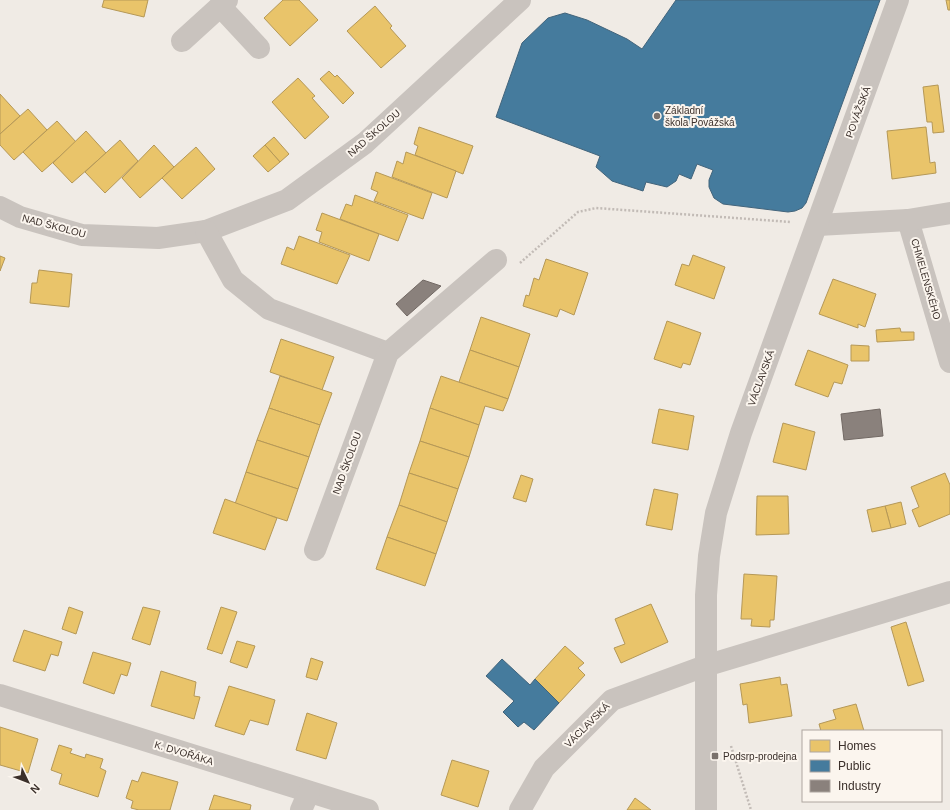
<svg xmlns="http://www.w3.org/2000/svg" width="950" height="810" font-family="Helvetica,sans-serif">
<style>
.homes{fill:#e9c46a;stroke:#b59857}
.public{fill:#457b9d;stroke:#42647b}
.industry{fill:#8a817c;stroke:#726964}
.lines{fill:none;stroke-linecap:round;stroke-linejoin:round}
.path{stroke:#c2bbb6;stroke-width:2.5;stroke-dasharray:2 2;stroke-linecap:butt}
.minor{stroke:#c9c3be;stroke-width:22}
.poi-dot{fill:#7a716c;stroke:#fbf5ee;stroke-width:1.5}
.labels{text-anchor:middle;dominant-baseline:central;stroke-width:4;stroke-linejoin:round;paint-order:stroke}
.poi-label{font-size:10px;fill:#3b302b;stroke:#fbf5ee;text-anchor:start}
.street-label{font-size:10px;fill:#3b302b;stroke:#fbf5ee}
</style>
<rect width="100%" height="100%" fill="#f0ebe5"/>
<g class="homes">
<path d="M104 0H148L144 17 102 7Z"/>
<path d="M283 0H299L318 20 290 46 264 18Z"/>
<path d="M946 0H950V10H948Z"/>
<path d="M375 6 392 26 390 28 406 46 381 68 347 31Z"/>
<path d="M329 71 335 77 337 75 354 93 343 104 320 79Z"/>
<path d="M298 78 315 96 312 98 329 117 305 139 272 102Z"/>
<path d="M938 85 944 132 933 133 932 122H927L923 87Z"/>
<path d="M0 94 20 116 0 134Z"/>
<path d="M28 109 47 130 14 160 0 145V134Z"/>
<path d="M57 121 76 142 42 172 23 152Z"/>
<path d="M419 127 473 146 463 174 415 155 418 146 414 144Z"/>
<path d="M926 127 930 163 935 162 936 173 892 179 887 131Z"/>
<path d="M86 131 106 153 72 183 53 163Z"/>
<path d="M274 137 289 154 280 162 265 145Z"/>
<path d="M120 140 138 161 105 193 85 172Z"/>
<path d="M154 145 174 167 140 198 122 178Z"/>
<path d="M265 145 280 162 268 172 253 156Z"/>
<path d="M196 147 215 169 182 199 162 178Z"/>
<path d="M406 152 456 171 447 198 392 177 397 161 403 164Z"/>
<path d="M376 172 432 193 423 219 374 201 378 192 371 189Z"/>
<path d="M355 195 408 215 398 241 340 219 346 204 352 206Z"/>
<path d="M322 213 379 234 369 261 319 242 322 232 316 230Z"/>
<path d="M299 236 350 255 337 284 281 264 287 247 294 250Z"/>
<path d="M693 255 725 267 714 299 675 285 682 264 689 266Z"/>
<path d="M0 256 5 258 0 271Z"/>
<path d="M546 259 588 273 574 315 560 309 557 317 523 306 526 295 529 296 534 278 539 280Z"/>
<path d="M39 270 72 274 69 307 30 303 32 283H37Z"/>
<path d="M833 279 876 294 865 327 858 324V328L819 314Z"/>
<path d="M481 317 530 334 519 367 470 350Z"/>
<path d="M667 321 701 333 690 365 683 363 681 368 654 359Z"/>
<path d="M900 328 901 332H914V340L877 342 876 330Z"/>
<path d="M281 339 334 357 322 390 270 372Z"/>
<path d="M851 345 869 346V361H851Z"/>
<path d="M470 350 519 367 508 399 459 382Z"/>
<path d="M808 350 848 365 842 384 834 382 828 397 795 385Z"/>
<path d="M280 376 332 393 320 425 269 408Z"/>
<path d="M441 376 508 399 503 411 485 406 479 425 430 408Z"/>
<path d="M269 408 320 425 309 457 257 440Z"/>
<path d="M430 408 479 425 469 457 420 441Z"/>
<path d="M659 409 694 416 688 450 652 443Z"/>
<path d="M783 423 815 432 806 470 773 462Z"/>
<path d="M257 440 309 457 298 489 246 472Z"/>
<path d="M420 441 469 457 458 489 409 473Z"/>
<path d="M246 472 298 489 287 521 235 504Z"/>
<path d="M409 473 458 489 447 522 399 505Z"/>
<path d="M945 473 950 485V514L919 527 912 510 919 507 911 487Z"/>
<path d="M521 475 533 479 526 502 513 498Z"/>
<path d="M654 489 678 494 672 530 646 525Z"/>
<path d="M757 496H788L789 534 756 535Z"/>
<path d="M225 499 277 518 265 550 213 533Z"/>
<path d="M901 502 906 524 891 528 885 506Z"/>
<path d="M399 505 447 522 436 554 387 537Z"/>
<path d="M885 506 891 528 872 532 867 510Z"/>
<path d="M387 537 436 554 425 586 376 569Z"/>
<path d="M744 574 777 576 774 620H770V627L751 626 752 619H741Z"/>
<path d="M651 604 668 642 621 663 614 648 625 644 615 619Z"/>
<path d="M69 607 83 612 76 634 62 629Z"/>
<path d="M143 607 160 611 150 645 132 639Z"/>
<path d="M221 607 237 612 222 654 207 649Z"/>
<path d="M906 622 924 681 908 686 891 627Z"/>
<path d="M24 630 62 642 58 656 51 654 45 671 13 661Z"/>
<path d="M237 641 255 646 247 668 230 662Z"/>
<path d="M565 646 584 663 578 668 585 675 559 703 535 679Z"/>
<path d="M93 652 131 663 127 676 121 674 114 694 83 683Z"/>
<path d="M311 658 323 662 317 680 306 677Z"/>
<path d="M161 671 196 682 194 696 200 697 194 719 151 706Z"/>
<path d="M780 677 781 685 787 684 792 716 749 723 747 704 743 705 740 684Z"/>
<path d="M229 686 275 700 268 725 250 720 244 735 215 726Z"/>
<path d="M856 704 864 731H821L819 724 836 719 833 710Z"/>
<path d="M307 713 337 723 326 759 296 750Z"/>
<path d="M0 727 38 739 28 773 0 765Z"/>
<path d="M59 745 72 749 70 753 85 758 86 754 103 759 100 768 106 771 98 797 59 784 62 774 51 770Z"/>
<path d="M452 760 489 771 478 807 441 795Z"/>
<path d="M142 772 178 782 170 810H139L131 808 133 801 126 798 132 780 138 782Z"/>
<path d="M214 795 251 805 250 810H209Z"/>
<path d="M635 798 651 810H627Z"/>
</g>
<g class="public">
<path d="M676 0H880L806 203 802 208 795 211 788 212 723 204 714 198 709 187V180L713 170 697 164 691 179 679 174 676 181 667 187 646 182 643 191 612 181 596 167 600 156 496 117 522 43 548 18 565 13 587 20 627 39 642 49Z"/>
<path d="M502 659 530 685 535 679 559 703 534 730 524 722 518 727 503 712 514 701 486 676Z"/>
</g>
<g class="industry">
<path d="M423 280 441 286 407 316 396 304Z"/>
<path d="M880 409 883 436 844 440 841 414Z"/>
</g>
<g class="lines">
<g class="path">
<path d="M520 263 578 212 596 208 791 222"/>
<path d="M731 746 751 810"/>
</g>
<g class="minor">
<path d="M220 6 259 48"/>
<path d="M182 41 227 0"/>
<path d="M0 207 20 217 82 235 158 238 206 231 287 200 365 143 520 0"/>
<path d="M908 220 950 362"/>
<path d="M818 225 908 220 950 213"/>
<path d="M206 231 233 280 269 309 388 353"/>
<path d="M315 550 388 353 496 260"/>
<path d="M0 695 368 810"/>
<path d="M301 810 309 792"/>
<path d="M520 810 544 768 612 700 705 666 950 592"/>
<path d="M706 810V595L709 556 716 513 741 433 898 0"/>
</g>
</g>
<g class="poi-dot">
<circle cx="657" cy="116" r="4"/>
<rect x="711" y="752" width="8" height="8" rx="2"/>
</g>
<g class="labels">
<g class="poi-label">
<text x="665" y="110">Základní<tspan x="665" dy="12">škola Povážská</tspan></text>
<text x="723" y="756">Podsrp-prodejna</text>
</g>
<g class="street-label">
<text transform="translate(858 112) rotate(-70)">POVÁŽSKÁ</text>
<text transform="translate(374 133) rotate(-41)">NAD ŠKOLOU</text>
<text transform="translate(54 226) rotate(15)">NAD ŠKOLOU</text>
<text transform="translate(926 279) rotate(74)">CHMELENSKÉHO</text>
<text transform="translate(761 378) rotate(-70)">VÁCLAVSKÁ</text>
<text transform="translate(347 463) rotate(-70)">NAD ŠKOLOU</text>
<text transform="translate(587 725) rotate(-45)">VÁCLAVSKÁ</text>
<text transform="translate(184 753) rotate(17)">K. DVOŘÁKA</text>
</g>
</g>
<rect x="802" y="730" width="140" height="72" fill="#fbf5ee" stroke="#aea6a0"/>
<rect x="810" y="740" width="20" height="12" fill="#e9c46a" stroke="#aea6a0"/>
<text x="838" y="750" font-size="12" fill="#3b302b">Homes</text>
<rect x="810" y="760" width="20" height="12" fill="#457b9d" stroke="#aea6a0"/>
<text x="838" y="770" font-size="12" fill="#3b302b">Public</text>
<rect x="810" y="780" width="20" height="12" fill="#8a817c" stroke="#aea6a0"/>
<text x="838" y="790" font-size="12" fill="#3b302b">Industry</text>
<g transform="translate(28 782) rotate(133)" stroke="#fbf5ee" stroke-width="3" paint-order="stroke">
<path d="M0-3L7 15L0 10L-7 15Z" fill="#3b302b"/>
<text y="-6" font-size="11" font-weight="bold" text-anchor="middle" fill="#3b302b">N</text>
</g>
</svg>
